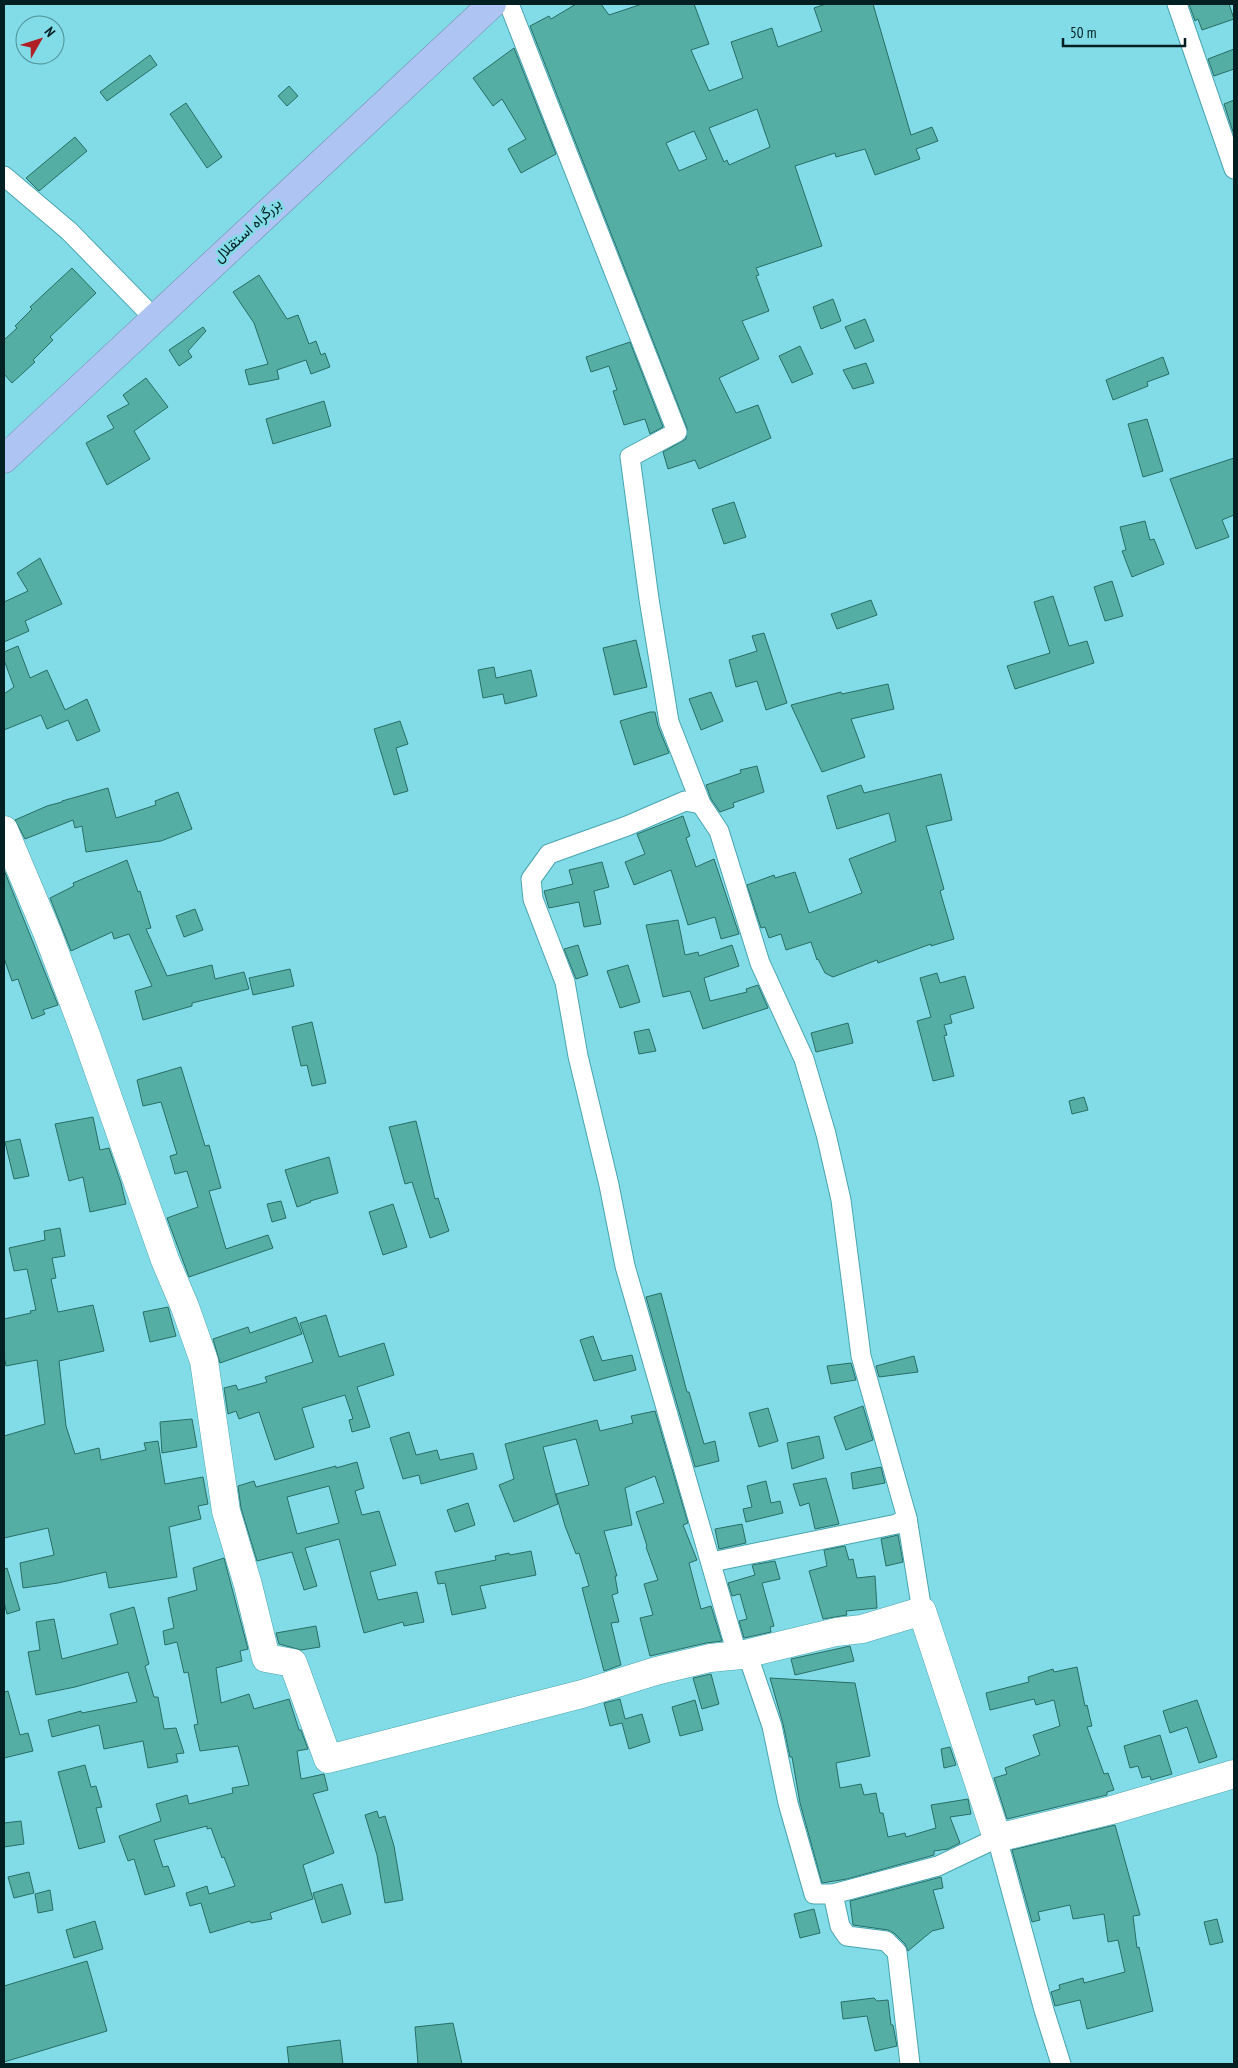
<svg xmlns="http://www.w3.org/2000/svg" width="1238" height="2068" font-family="'PT Sans Narrow',Vazirmatn,sans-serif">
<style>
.building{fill:#55aea4;stroke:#286e66;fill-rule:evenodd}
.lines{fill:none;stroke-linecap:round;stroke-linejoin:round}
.street-casing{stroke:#48a5af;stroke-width:21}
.secondary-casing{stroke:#48a5af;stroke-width:29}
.highway-casing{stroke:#728aaa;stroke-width:29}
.street{stroke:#fff;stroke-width:19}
.secondary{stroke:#fff;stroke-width:28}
.highway{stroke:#aec4f3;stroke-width:28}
.labels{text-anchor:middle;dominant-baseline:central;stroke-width:5;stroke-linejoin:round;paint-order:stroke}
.street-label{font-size:15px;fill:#021f22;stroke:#82dce7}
</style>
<rect width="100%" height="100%" fill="#82dce7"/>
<g class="building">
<path d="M576 4H601L609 15 642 4H694L709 44 691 50 709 91 743 78 731 42 772 28 778 47 822 31 814 8 826 4H873L911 135 932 127 938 141 916 149 920 159 875 175 865 149 836 157 835 153 795 166 822 246 756 268 759 275 756 276 769 311 742 321 759 359 719 378 736 413 758 405 771 438 699 469 695 460 668 469 663 452 686 439 687 428 530 26 549 16 551 19ZM757 109 770 147 729 165 727 160 724 162 709 128ZM694 131 707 159 679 171 666 143Z"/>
<path d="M1189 4H1229L1234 19 1202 30 1198 19 1195 21Z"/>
<path d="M514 48 556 154 521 173 508 149 526 139 502 99 493 106 473 78Z"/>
<path d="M1234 49V69L1214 76 1208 59Z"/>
<path d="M150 55 157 65 107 101 100 92Z"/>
<path d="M289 86 298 96 287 106 278 96Z"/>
<path d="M1234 100V135L1224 104Z"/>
<path d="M186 103 222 157 207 168 170 114Z"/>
<path d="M75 137 87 151 39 191 26 178Z"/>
<path d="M72 268 96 293 50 337 53 340 33 360 35 362 12 383 4 374V340L17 328 15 326 32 309 30 307Z"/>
<path d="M259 275 287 319 298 315 309 344 316 341 321 355 325 353 330 367 311 374 306 360 277 370 279 379 249 385 245 370 268 364 254 323 233 292Z"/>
<path d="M833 299 841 321 821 329 813 307Z"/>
<path d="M865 319 874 341 855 349 845 327Z"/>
<path d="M203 327 206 331 188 351 192 357 179 366 169 350Z"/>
<path d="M630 342 663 427 650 434 645 419 624 425 613 391 617 390 609 366 591 372 586 357Z"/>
<path d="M800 346 813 374 792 383 779 356Z"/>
<path d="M1163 357 1169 374 1147 382 1148 386 1113 400 1106 380Z"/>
<path d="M866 363 874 383 853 389 843 370Z"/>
<path d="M146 378 168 407 134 431 150 459 107 485 86 443 114 428 107 416 129 404 123 395Z"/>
<path d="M324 401 331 426 273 444 266 419Z"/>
<path d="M1147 419 1163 471 1143 477 1128 424Z"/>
<path d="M1234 458V515L1222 520 1229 537 1196 549 1170 479Z"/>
<path d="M734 502 746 537 724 544 712 509Z"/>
<path d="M1145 521 1150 540 1154 539 1164 564 1132 577 1122 551 1126 550 1120 527Z"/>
<path d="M40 558 62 604 25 621 29 631 4 642V602L28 591 17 573Z"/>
<path d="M1112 581 1123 616 1105 621 1094 587Z"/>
<path d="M1053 596 1069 646 1087 641 1094 663 1015 689 1007 666 1050 653 1034 602Z"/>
<path d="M871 600 877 615 837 629 831 614Z"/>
<path d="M764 633 787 703 766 710 757 681 736 687 729 660 757 651 752 636Z"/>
<path d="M636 640 647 687 614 695 603 648Z"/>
<path d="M18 646 30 678 47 670 65 710 87 699 100 731 77 741 68 720 47 729 41 715 4 730V694L14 687 4 660V652Z"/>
<path d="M494 667 496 678 531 670 537 696 505 704 503 694 483 698 478 670Z"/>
<path d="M888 684 894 709 851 719 865 757 822 772 791 705 841 692 842 694Z"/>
<path d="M711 692 723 721 701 730 689 699Z"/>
<path d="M650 712H655L658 726 669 753 634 765 620 721Z"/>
<path d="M400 721 408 744 396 748 408 791 394 795 374 729Z"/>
<path d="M757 766 764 792 733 803 734 807 720 812 711 799 706 785 741 773 740 770Z"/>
<path d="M941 774 952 820 926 826 944 889 940 891 954 939 931 946V944L878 963 877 960 833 977 825 973 818 959 817 960 811 942 786 950 781 934 769 938 765 927 761 928 747 885 774 875 775 878 795 872 809 913 862 893 849 859 896 841 889 813 837 829 827 796 861 785 864 793Z"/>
<path d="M108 788 116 818 156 805 155 801 178 792 192 829 161 841 86 852 82 826 75 828 73 820 25 839 15 820 47 806 62 802V801Z"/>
<path d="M683 816 690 836 686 838 696 867 714 859 739 934 721 939 715 917 688 925 671 870 634 885 625 862 645 854 637 834Z"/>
<path d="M127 860 138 892 140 891 151 928 146 929 167 976 212 965 215 979 244 972 249 989 192 1003V1006L143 1020 135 991 152 986 129 934 114 939 112 932 71 951 50 898 74 886 73 883Z"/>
<path d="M602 862 609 887 594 891 601 924 584 927 579 902 549 908 544 891 573 884 569 870Z"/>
<path d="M4 870 58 1005 43 1010 45 1014 32 1019 18 979 12 981 4 958Z"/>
<path d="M195 909 203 930 184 937 176 916Z"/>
<path d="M678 920 685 955 698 952 699 956 732 945 739 966 704 978 710 1001 747 992 746 989 758 985 768 1008 703 1029 690 991 663 997 646 925Z"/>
<path d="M578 945 588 975 576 979 564 949Z"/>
<path d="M628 965 640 1002 620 1008 607 971Z"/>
<path d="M290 969 294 986 253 995 249 978Z"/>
<path d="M937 973 940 983 965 976 974 1008 950 1015 952 1023 944 1025 947 1035 944 1036 954 1076 933 1081 917 1021 931 1017 920 978Z"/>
<path d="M312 1022 326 1083 312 1086 307 1065 301 1066 292 1027Z"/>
<path d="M848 1023 853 1043 816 1052 811 1033Z"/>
<path d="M649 1029 656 1051 639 1054 634 1032Z"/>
<path d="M181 1067 205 1146 209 1145 221 1188 209 1191 226 1249 268 1235 273 1248 189 1277 167 1218 198 1207 187 1171 175 1174 170 1156 177 1154 161 1102 143 1106 137 1080Z"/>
<path d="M1084 1097 1088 1110 1072 1114 1069 1101Z"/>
<path d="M93 1117 100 1150 109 1148 121 1183 126 1204 90 1212 83 1177 69 1181 55 1124Z"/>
<path d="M416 1121 435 1199 438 1198 449 1231 430 1238 412 1182 405 1184 389 1127Z"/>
<path d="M20 1139 29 1176 14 1179 5 1142Z"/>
<path d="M329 1157 338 1193 310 1201 311 1202 297 1207 285 1170Z"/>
<path d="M281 1201 286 1218 272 1222 267 1204Z"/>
<path d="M393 1204 407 1247 383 1255 369 1212Z"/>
<path d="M60 1228 65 1256 52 1258 56 1278 51 1279 58 1312 93 1305 104 1351 59 1361 66 1426 75 1454 99 1448 101 1460 146 1450 144 1443 158 1441 165 1484 203 1477 208 1504 198 1506 201 1519 169 1527 177 1577 109 1588 106 1572 58 1583 23 1588 20 1563 54 1555 48 1528 4 1538V1436L45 1424 37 1360 6 1366 4 1356V1319L31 1313 30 1311 36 1310 27 1269 14 1271 9 1248 45 1240 44 1231Z"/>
<path d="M661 1293 687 1392H689L704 1444 715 1441 719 1461 695 1467 646 1297Z"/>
<path d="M168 1307 176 1336 150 1342 143 1312Z"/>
<path d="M326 1315 339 1357 384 1343 394 1375 357 1387 370 1427 352 1432 349 1420 353 1419 345 1395 302 1408 314 1447 275 1460 259 1412 239 1419 236 1411 228 1414 224 1388 236 1385 238 1390 267 1382 265 1377 313 1362 300 1323Z"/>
<path d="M296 1317 302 1334 220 1363 213 1339 248 1327 250 1333Z"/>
<path d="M593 1336 602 1361 632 1355 636 1370 594 1381 580 1340Z"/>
<path d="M914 1356 918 1372 879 1377 876 1366Z"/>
<path d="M851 1363 856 1380 831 1384 827 1366Z"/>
<path d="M863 1406 873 1440 846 1450 834 1417Z"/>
<path d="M768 1408 778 1441 759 1447 749 1413Z"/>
<path d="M655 1411 688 1523 683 1525 697 1560 689 1563 701 1609 711 1606 722 1641 706 1643 650 1656 640 1618 653 1615 644 1584 658 1580 646 1547 647 1546 636 1512 664 1503 655 1476 625 1488 632 1525 604 1531 617 1576H615L618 1593 612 1595 619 1622 611 1623 621 1665 604 1671 582 1588 589 1586 579 1553 576 1554 565 1526 556 1494 589 1485 576 1439 543 1447 558 1504 514 1522 499 1485 514 1479 505 1444 597 1420 600 1431 633 1423 631 1416Z"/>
<path d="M192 1419 197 1447 162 1453 160 1422Z"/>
<path d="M409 1432 416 1455 437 1450 440 1460 473 1453 477 1469 421 1484 419 1475 403 1479 390 1438Z"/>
<path d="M819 1436 824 1458 792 1469 787 1443Z"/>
<path d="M357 1462 364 1488 355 1491 362 1515 379 1511 396 1565 370 1572 378 1600 417 1592 424 1622 404 1626 403 1622 364 1633 339 1539 305 1548 317 1586 304 1590 292 1552 257 1561 241 1508 238 1486 254 1481 256 1487 336 1466V1468ZM329 1486 339 1523 297 1534 287 1497Z"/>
<path d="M881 1467 885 1483 853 1489 851 1473Z"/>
<path d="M826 1478 839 1524 815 1529 809 1503 800 1506 793 1484Z"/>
<path d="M766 1481 771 1503 780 1501 783 1513 746 1522 743 1509 752 1507 747 1486Z"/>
<path d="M468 1503 475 1525 455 1532 447 1510Z"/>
<path d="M742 1524 746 1543 719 1549 715 1529Z"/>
<path d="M898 1535 903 1562 886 1566 881 1539Z"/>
<path d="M845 1546 849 1560 853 1559 857 1578 875 1576 877 1608 846 1611 847 1615 823 1619 809 1571 827 1566 824 1550Z"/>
<path d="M531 1551 536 1575 480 1586 486 1608 452 1615 445 1583 438 1584 435 1572 496 1560 495 1556 509 1553 510 1555Z"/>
<path d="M224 1558 248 1649 240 1651 242 1661 216 1668 221 1703 249 1694 254 1709 289 1699 299 1730H301L308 1749 297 1751 301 1779 324 1774 328 1790 313 1794 334 1853 303 1865 313 1899 270 1913 272 1919 251 1923 250 1921 210 1933 201 1903 190 1906 186 1893 207 1886 209 1894 235 1886 224 1857 222 1858 211 1828 207 1829V1826L154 1840 163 1867 168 1866 175 1886 145 1895 134 1859 128 1861 119 1836 161 1821 156 1804 187 1795 189 1804 233 1793 232 1788 249 1785 238 1746 200 1751 194 1725 198 1724 188 1672 184 1673 177 1642 165 1645 163 1631 174 1628 168 1598 197 1590 193 1568Z"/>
<path d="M775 1561 780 1579 762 1583 774 1626 770 1627 771 1632 744 1638 739 1621 747 1619 740 1594 732 1596 728 1583 755 1575 752 1565Z"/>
<path d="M7 1568 20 1610 7 1614 4 1602V1569Z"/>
<path d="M134 1607 149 1664 145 1666 154 1697H158L164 1729 176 1728 184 1753 176 1754 178 1762 148 1768 143 1741 104 1749 99 1725 52 1737 48 1720 81 1711 82 1713 137 1702 128 1672 75 1687 36 1695 28 1652 40 1650 36 1622 54 1619 62 1659 118 1644 110 1614Z"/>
<path d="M316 1626 320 1647 301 1650 279 1644 276 1633Z"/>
<path d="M850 1646 854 1661 795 1675 791 1659Z"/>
<path d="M1077 1667 1085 1706 1087 1705 1092 1726 1087 1727 1104 1774 1108 1773 1114 1790 1107 1792V1795L1007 1819 994 1778 1007 1774 1005 1768 1040 1755 1033 1735 1060 1726 1054 1700 1036 1705 1034 1699 990 1710 986 1693 1029 1682 1028 1677 1053 1669 1054 1672Z"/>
<path d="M711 1674 719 1704 702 1709 693 1678Z"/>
<path d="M770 1678 855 1683 870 1756 836 1763 840 1788 861 1784 864 1795 876 1793 880 1813H883L888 1837 905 1833 906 1837 936 1828 931 1805 968 1799 971 1814 950 1817 960 1843 948 1849 934 1851V1855L847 1879 822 1883 800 1803 792 1757H790L783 1724Z"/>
<path d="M8 1691 20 1735 28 1733 33 1751 4 1758V1692Z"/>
<path d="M620 1699 625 1719 642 1714 650 1742 629 1749 622 1723 610 1726 604 1703Z"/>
<path d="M695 1700 703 1730 680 1736 672 1707Z"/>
<path d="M1197 1700 1217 1757 1199 1763 1187 1727 1170 1733 1163 1711Z"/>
<path d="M1160 1735 1172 1774 1151 1780 1150 1776 1142 1778 1138 1766 1130 1768 1124 1746Z"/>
<path d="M950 1747 956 1765 944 1768 941 1749Z"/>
<path d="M85 1765 91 1787 96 1786 102 1807 96 1808 105 1842 79 1849 58 1772Z"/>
<path d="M377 1811 379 1818 385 1816 394 1846 403 1900 385 1903 377 1855 365 1815Z"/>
<path d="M21 1821 24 1844 4 1847V1823Z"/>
<path d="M1115 1825 1140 1915 1133 1916 1137 1948 1139 1947 1153 2011 1087 2029 1080 2000 1055 2006 1051 1992 1060 1989 1059 1985 1083 1978 1084 1983 1125 1972 1118 1940 1108 1942 1104 1914 1073 1919 1070 1905 1038 1912 1040 1920 1032 1922 1012 1850Z"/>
<path d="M29 1872 34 1893 14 1898 8 1877Z"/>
<path d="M941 1877 943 1888 933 1890 944 1928 932 1931 908 1951 905 1944 894 1933 888 1930 853 1925 850 1901Z"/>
<path d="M342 1884 351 1914 322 1923 313 1893Z"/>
<path d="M50 1890 53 1910 38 1913 35 1894Z"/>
<path d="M814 1909 820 1933 800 1938 794 1914Z"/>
<path d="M1217 1919 1223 1942 1210 1945 1204 1922Z"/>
<path d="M95 1921 103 1949 74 1958 66 1930Z"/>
<path d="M87 1961 107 2031 4 2062V1986Z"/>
<path d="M874 1998 877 2001 888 2000 891 2025H893L897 2046 875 2051 867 2016 843 2019 841 2002Z"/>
<path d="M453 2023 462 2064H418L415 2027Z"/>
<path d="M340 2040 343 2064H289L287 2047Z"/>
</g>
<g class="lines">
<g class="street-casing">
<g id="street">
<path d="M509 4 677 432 630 457 649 599 669 722 701 804 719 831 760 963 804 1059 826 1134 841 1200 861 1356 907 1518 922 1611"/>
<path d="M1177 4 1234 169"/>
<path d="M4 176 69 231 154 318"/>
<path d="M701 804 685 801 627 826 549 854 531 879 533 899 565 982 578 1056 609 1185 625 1266 735 1647 747 1653 772 1726 788 1803 814 1894H833L840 1926 847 1936 886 1941 897 1952 910 2064"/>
<path d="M712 1562 897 1524 907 1518"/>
<path d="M833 1894 938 1866 997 1838 1044 2010 1061 2064"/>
</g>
</g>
<g class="secondary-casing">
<path id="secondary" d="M4 830 47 932 86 1035 165 1260 185 1307 204 1361 226 1511 248 1585 266 1658 293 1663 328 1759 582 1694 656 1671 710 1658 741 1655 836 1632 862 1629 922 1611 997 1838 1112 1810 1234 1774"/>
</g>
<g class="highway-casing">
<path id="highway" d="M4 459 492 4"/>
</g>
<use href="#street" class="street"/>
<use href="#secondary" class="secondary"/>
<use href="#highway" class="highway"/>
</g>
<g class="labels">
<g class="street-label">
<text transform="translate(247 230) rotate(-43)">بزرگراه استقلال</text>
</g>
</g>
<rect width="1238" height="2068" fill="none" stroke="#021f22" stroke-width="10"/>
<g transform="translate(40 40) rotate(51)"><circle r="24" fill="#82dce7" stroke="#4f9098"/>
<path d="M0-4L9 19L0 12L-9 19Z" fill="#b11f26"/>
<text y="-8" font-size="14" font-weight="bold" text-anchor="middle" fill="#021f22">N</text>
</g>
<path d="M1063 38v8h122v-8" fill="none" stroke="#021f22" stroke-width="2.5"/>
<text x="1070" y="38" font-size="15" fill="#021f22" stroke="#82dce7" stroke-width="4" paint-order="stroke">50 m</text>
</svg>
